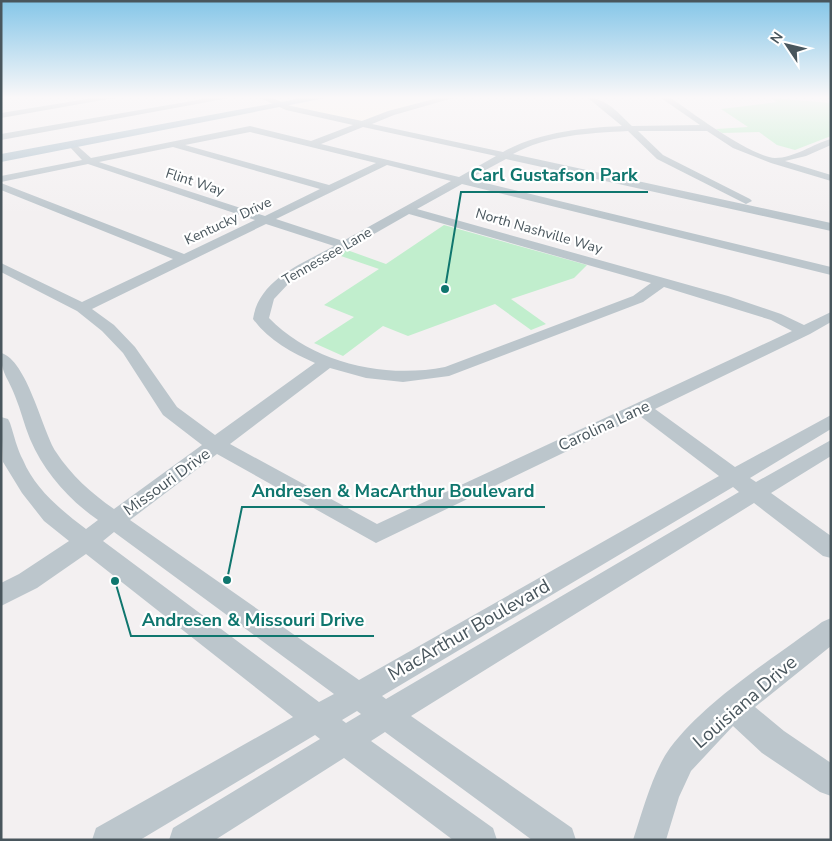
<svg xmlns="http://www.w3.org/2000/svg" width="832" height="841" font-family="'Nunito Sans',sans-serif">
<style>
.commercial{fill:#fcf5eb}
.green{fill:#c1eecd}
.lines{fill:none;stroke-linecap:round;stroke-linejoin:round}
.minor{fill:#bcc6cc;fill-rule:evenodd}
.major{fill:#b1c3ce;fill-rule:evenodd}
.labels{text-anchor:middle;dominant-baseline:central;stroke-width:4.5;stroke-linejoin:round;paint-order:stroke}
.far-street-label{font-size:14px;fill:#49565d;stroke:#fff}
.street-label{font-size:16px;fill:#49565d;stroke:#fff}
.near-street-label{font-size:19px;fill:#49565d;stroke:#fff}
.leader{fill:none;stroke:#0f766e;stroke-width:2}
.callout-dot{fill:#0f766e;stroke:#fff;stroke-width:2}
.callout-label{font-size:18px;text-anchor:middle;font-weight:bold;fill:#0f766e;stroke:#fff;stroke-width:4.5;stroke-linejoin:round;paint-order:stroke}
</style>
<rect width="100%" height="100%" fill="#f3f0f1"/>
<path class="commercial" d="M327 98H441L360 121 291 106Z"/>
<g class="green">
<path d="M771 98 831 103V136L795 150 777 145 759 132 722 133 716 129 748 127 721 109 777 102Z"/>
<path d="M444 225 587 265 574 278 511 299 546 324 531 330 495 304 408 336 383 326 343 356 314 343 354 317 324 305 379 269 338 255 347 250 386 264Z"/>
</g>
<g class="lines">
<g class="minor">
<path d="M93 98H114L1 118V113Z"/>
<path d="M209 98H229L1 140V134Z"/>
<path d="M260 98H272L291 106 362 121 388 111 438 98H453L394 115 372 124 503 152C539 132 582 128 622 126L588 98C607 98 619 114 632 126L700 125 661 98H671C692 113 752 157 775 158 794 158 813 144 831 139V145L806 156 785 161 831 175V181L771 163 733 148 707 131H638L663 155 750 199 752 201 746 204 657 159 628 131C589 133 547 135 513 154L831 223V231L506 159 469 179 831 267V275L462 184 417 209 728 296 781 314 804 325 831 312V322L810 334 655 409 735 467 831 415V429L750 478 756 482 831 440V456L771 493 831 536V558L823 556 754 503 411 716 572 828 576 840H532L385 732 371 741 493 828 497 840H453L344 758 215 840H169L173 828 320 739 315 735 140 840H92L96 828 293 717 86 554 37 588 1 606V583L19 574 69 541 44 521 22 493 3 462 1 417 8 419 10 423C14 435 17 449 23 460 35 489 62 511 86 529L98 520C69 500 44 472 30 439 24 425 21 410 15 396 8 377 1 374 1 353 27 360 42 430 56 452 71 475 91 493 114 509L202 445 163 415 123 353 102 331 77 311 1 272V263L82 302 173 259 1 190V183L184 254 255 220 88 164 1 182V176L82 160 68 145 73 142 91 158 250 126 311 141 353 125 286 110ZM363 127 496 156 459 177 321 144ZM250 132 376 163 329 185 185 145ZM173 147 320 189 265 216 99 162ZM387 165 451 181 343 241 276 219ZM409 214 651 283 633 296 445 367C384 379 313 363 269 318L274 299 290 282ZM266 224 334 246C302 264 259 279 253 319 268 340 292 353 315 363L215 435 177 407 135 347 114 325 92 309ZM664 287 771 320 792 331 377 524 230 444 330 368 366 378 403 382 449 376 643 302ZM640 416 719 476 359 680 130 520 217 454 376 543ZM733 487 739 492 386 699 382 696ZM114 532 334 694 319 702 103 541ZM357 711 361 714 346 723 342 720Z"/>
<path d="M831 618V646L755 707 784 731 831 763V796L820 792 762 753 733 726 691 771 679 797 666 840H633C642 813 653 771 670 748 706 700 774 658 822 622Z"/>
</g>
<path class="major" d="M302 98H325L1 162V154Z"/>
</g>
<linearGradient id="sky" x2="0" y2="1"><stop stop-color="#85c6e8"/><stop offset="0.45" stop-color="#faf8f9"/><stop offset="1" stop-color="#faf8f9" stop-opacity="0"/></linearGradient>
<rect width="832" height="216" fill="url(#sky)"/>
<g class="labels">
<g class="far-street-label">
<text transform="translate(195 182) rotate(18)">Flint Way</text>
<text transform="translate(228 221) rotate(-25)">Kentucky Drive</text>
<text transform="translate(539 231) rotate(16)">North Nashville Way</text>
<text transform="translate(327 256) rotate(-30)">Tennessee Lane</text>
</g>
<g class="street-label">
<text transform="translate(604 426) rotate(-25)">Carolina Lane</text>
<text transform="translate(167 482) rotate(-36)">Missouri Drive</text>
</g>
<g class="near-street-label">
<text transform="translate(469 630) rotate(-30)">MacArthur Boulevard</text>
<text transform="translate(745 702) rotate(-41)">Louisiana Drive</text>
</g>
</g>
<path class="leader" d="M445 289L461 192H648M227 580L242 507H545M115 581L131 636H374"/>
<g class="callout-dot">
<circle cx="445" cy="289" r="5"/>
<circle cx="227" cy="580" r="5"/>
<circle cx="115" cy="581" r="5"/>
</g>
<g class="callout-label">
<text x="554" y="181">Carl Gustafson Park</text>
<text x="393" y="497">Andresen &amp; MacArthur Boulevard</text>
<text x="253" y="626">Andresen &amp; Missouri Drive</text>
</g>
<rect width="832" height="841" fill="none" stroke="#49565d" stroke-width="5"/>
<g transform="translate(787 45) rotate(305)" stroke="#ffffff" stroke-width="4" paint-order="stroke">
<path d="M0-4L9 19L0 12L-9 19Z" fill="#49565d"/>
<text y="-8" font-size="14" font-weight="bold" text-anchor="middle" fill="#49565d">N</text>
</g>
</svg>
